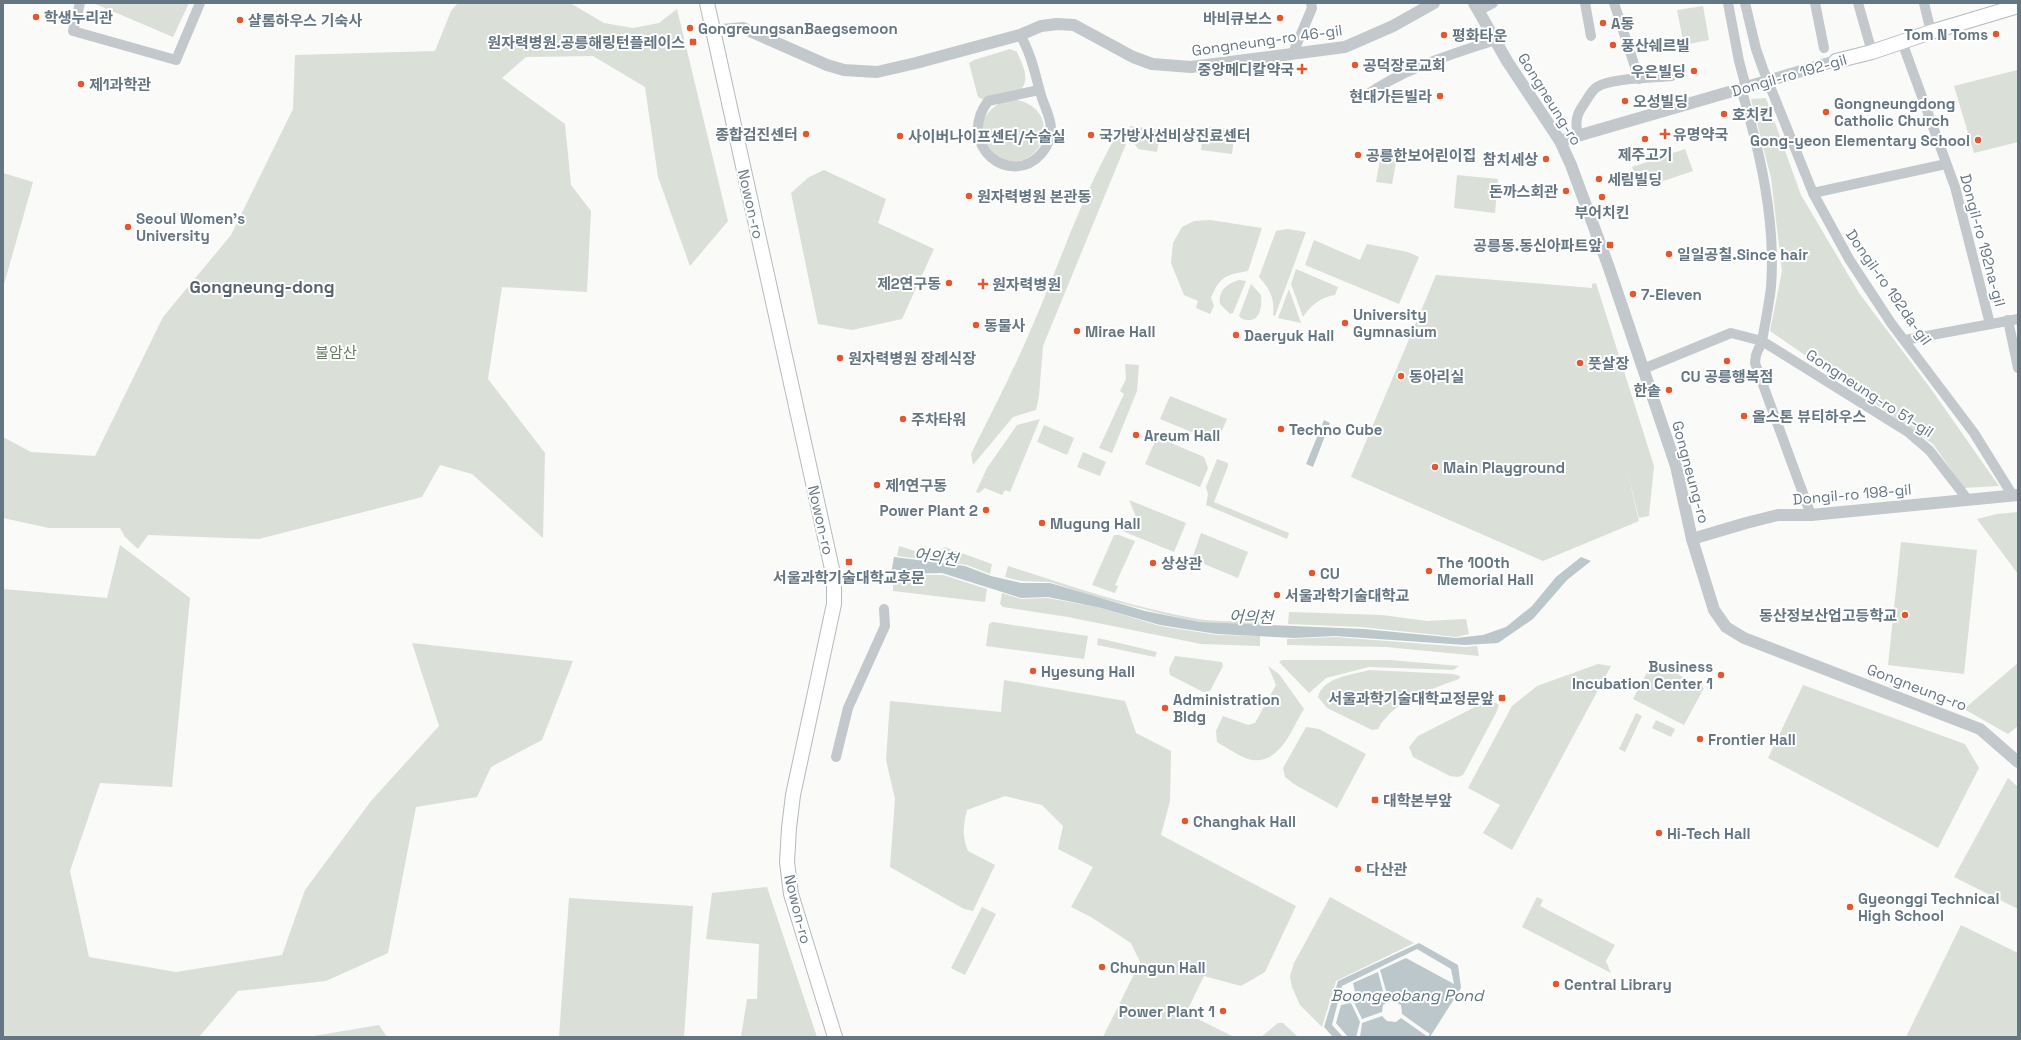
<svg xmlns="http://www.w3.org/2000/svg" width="2021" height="1040" font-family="'Space Grotesk','Noto Sans KR',sans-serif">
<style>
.green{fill:#dadfd7}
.water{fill:#bbc7cb}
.pier{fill:#fafaf8;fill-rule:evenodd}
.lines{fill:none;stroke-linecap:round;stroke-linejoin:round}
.secondary-casing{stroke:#b3babf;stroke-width:16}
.minor{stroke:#c3c8cc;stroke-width:10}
.tertiary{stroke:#c3c8cc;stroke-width:12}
.secondary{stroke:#fff;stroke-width:14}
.poi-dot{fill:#e4572e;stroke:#fff;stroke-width:1.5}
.labels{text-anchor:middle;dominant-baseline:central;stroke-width:4;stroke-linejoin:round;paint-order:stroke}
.poi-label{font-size:15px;font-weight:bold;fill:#657683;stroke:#fff;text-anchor:start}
.street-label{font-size:15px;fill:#657683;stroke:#fff}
.park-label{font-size:15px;fill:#687a64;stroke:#fff}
.water-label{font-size:16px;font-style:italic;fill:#60757c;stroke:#fff}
.quarter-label{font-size:17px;font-weight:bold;fill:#57646e;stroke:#fff}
</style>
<rect width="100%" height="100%" fill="#fafaf8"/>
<g class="green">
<path d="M93 3H189L173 37Z"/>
<path d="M458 3H570L604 23 633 28 659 23 677 9 728 221 690 266 658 177 645 87 593 56 526 57 502 78 565 124 571 185 591 211 587 292 502 287 488 379 545 453 543 538 472 474 440 465 422 497 259 539 148 535 138 549 125 537 120 528H49L3 518V437L31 452 95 456 163 317 231 235 293 109 295 55 435 51 451 11Z"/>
<path d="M1703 6 1709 40 1684 45 1677 10Z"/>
<path d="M1010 49 1017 52C1021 62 1031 79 1021 89L982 99 978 97 969 63 974 60Z"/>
<path d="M2017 70 2018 142 1974 153 1954 86Z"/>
<path d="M1766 98 1801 195 1859 293 1931 389 1999 486 1964 488 1933 444 1770 331 1782 271 1771 178 1751 99Z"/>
<path d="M1012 99C1068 106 1042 178 999 158 993 155 987 148 982 144L981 124C989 110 996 102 1012 99Z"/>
<path d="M1130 126 1161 130 1157 152 1138 149 1129 135Z"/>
<path d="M1204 126 1235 130 1232 154 1201 150Z"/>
<path d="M1116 136 1126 144 1043 346 1039 396 1036 410 1013 417 973 465 971 454C990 415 1011 376 1028 336 1058 269 1080 199 1116 136Z"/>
<path d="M1685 149 1693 171 1640 189 1632 167Z"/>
<path d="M1381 154 1397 157 1392 184 1376 182Z"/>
<path d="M824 170 886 199 878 223 934 249 902 319 852 330 818 324 791 193 809 177Z"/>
<path d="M3 173 33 182 3 288Z"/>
<path d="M1457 175 1498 179 1495 213 1454 208Z"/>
<path d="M1210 220 1262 228 1248 271C1226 275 1220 276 1211 298L1214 306 1210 314 1196 308 1198 301 1184 295 1171 263 1173 243 1182 227 1194 221Z"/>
<path d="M1287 229 1306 232 1275 316 1273 315C1275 299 1270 289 1259 277L1276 231Z"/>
<path d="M1314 240 1360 260 1367 244 1408 252 1419 257 1399 304 1305 265Z"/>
<path d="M1296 269 1338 287 1335 295C1321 297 1311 305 1303 317L1291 284Z"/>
<path d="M1436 275 1592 288V284L1596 283 1654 466 1649 516 1639 518 1627 470 1639 521 1543 561 1351 477Z"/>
<path d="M1239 280 1246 281 1233 313 1230 314 1220 304C1218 290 1227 284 1239 280Z"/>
<path d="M1251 284 1261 295C1262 306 1261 321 1247 320 1243 319 1241 319 1239 316Z"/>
<path d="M1289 289 1301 323 1278 318Z"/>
<path d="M1125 364 1139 365 1137 391 1112 453 1099 448 1124 394 1120 391 1126 379Z"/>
<path d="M1170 396 1227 419 1220 435 1211 440 1160 419Z"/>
<path d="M1040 419 1010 492 1005 490 1002 495 985 488 979 493 976 492 987 468 1017 425Z"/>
<path d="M1044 425 1074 438 1067 455 1037 442Z"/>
<path d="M1157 437 1204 457 1208 468 1200 487 1145 464Z"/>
<path d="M1083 452 1106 462 1100 476 1077 467Z"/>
<path d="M1217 459 1228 463V466L1214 502 1289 533 1287 539 1206 505 1208 494 1206 487Z"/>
<path d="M1129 500 1186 523 1174 552 1115 528 1137 519Z"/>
<path d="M2018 512V574L1977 519 1997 514Z"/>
<path d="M1201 533 1248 552 1238 578 1192 559Z"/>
<path d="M1114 535H1119L1135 541 1115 585 1118 586 1115 593 1092 585Z"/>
<path d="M1901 542 1977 550 1964 674 1888 665Z"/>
<path d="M120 545 190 598 172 787 100 783 70 871 89 957 176 972 282 955 305 890 371 801 439 726 412 643 573 661 542 740 491 767 477 797 416 807 388 953 326 981 238 991 199 1037H3V589L107 598Z"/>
<path d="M899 546 928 555 936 553 945 547 992 564 990 574 967 565 897 556Z"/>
<path d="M1008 566C1071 586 1133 608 1198 619 1218 622 1239 621 1259 622V625L1200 622 1163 614 1089 595 1050 582 1021 581 1005 577Z"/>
<path d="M893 575H943L987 589 985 602 893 591Z"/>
<path d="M1002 593 1021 599 1048 598 1101 608 1160 626 1217 635 1260 636V646L1201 644 1068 617 1003 607 1000 604Z"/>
<path d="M1289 612 1382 615 1427 621 1466 619 1469 634 1456 637 1361 627 1288 624Z"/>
<path d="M993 622 1088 636 1084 659 986 646 989 624Z"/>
<path d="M1335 637 1465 647 1477 646 1479 656 1386 647 1287 645V639Z"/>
<path d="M1098 638 1157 652 1155 657 1097 645Z"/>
<path d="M1175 656 1222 662 1223 666 1210 691 1203 692 1170 675 1169 669Z"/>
<path d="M1282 660H1390L1459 666 1453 670 1369 667 1326 678 1309 693 1279 662Z"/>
<path d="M1653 661 1704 688 1684 725 1633 699Z"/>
<path d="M2018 663V726L2008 734 1964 709Z"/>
<path d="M1598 664 1611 666 1512 850 1483 833 1500 805 1468 788 1512 706 1537 686Z"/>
<path d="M1268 666 1279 674 1304 709C1292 728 1281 763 1253 760 1243 759 1226 747 1217 742L1216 731 1223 716 1248 725 1255 723 1276 685Z"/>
<path d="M1369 670 1453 674 1460 676 1459 679C1429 690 1394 700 1378 729L1372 730 1327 708 1318 697C1323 677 1352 675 1369 670Z"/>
<path d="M1004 680 1125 701 1136 733 1171 751 1170 801 1161 835 1296 906 1265 972 1241 986 1204 976 1186 1013 1234 1037H1103L1140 962 1131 943 1091 917 1071 907 1093 867 1058 849 1063 826 1042 805 1005 796 967 810C963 825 962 836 968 851L995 865 973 911 964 909 890 867 895 799 886 760 890 701 1001 712Z"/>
<path d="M1803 685 1965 744 1979 768 1938 848 1768 758Z"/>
<path d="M1485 702 1496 703 1499 705 1497 711 1463 775 1458 777 1450 776 1413 757 1409 747 1418 736Z"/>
<path d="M1636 713 1642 716 1625 752 1619 749Z"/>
<path d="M1656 720 1675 729 1671 737 1652 728Z"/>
<path d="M1306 727 1319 729 1366 754 1337 808 1294 784 1285 777 1283 768Z"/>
<path d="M2008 778 2018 787V909L1954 877Z"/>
<path d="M767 887 817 1037H741L747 999H757L759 944 706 939 712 893Z"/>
<path d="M1330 897 1414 943 1336 981 1322 1027 1300 1005 1292 987 1290 976 1294 963Z"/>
<path d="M1537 897 1543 900 1540 906 1615 945 1606 961 1611 973 1522 927Z"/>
<path d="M569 898 693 906 684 1037H559Z"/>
<path d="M982 907 996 914 965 975 951 968Z"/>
<path d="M1961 925 2018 953V1035L2017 1037H1906Z"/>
<path d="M1278 1023H1283L1298 1037H1261Z"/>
<path d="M379 1025 387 1037H314V1036Z"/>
</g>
<g class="water">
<path d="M1324 420 1330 423 1313 467 1306 464Z"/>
<path d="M894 557 965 566 991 576 1021 583H1050L1145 611 1200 622 1364 629 1456 638 1483 635 1506 627 1532 606 1556 577 1581 557 1591 561 1567 580 1533 619 1498 643 1465 645 1335 636 1294 638 1217 634 1160 625 1101 608 1048 597 1021 598 942 573 891 574Z"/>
<path d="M1419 943 1458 965 1461 988 1430 1037H1333L1324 1027 1338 981Z"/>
</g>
<path class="pier" d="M1417 949 1451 969 1454 984 1406 958 1380 970 1389 1001 1392 1000 1401 1005 1402 1014 1430 1034 1428 1037 1401 1018 1396 1022 1387 1021 1382 1016 1362 1023 1360 1037H1356L1360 1022 1351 1003 1341 1005 1336 1023 1348 1037H1343L1332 1025 1342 986ZM1378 972 1386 1003 1383 1005 1382 1012 1362 1019 1353 1000 1356 996 1353 983Z"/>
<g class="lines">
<g class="secondary-casing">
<g id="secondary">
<path d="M707 3 834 578V604L793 795 789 828 787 862 791 894 835 1037"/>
<path d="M1836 61 1872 52 1931 32 2018 6"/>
</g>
</g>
<g class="minor">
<path d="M80 3 73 31 176 60 200 3"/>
<path d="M1585 3 1591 36"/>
<path d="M1614 3 1639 79"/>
<path d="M1728 3 1739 61 1746 87"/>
<path d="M1745 3 1756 49 1763 69 1813 193 1849 259 1891 323 1974 433 2013 496"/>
<path d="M1815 3 1824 48"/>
<path d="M1858 3 1872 52"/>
<path d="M1924 3 1931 32"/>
<path d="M1478 11 1493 3"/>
<path d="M1020 35C1031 53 1035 74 1041 95 1044 106 1051 117 1051 129 1051 138 1047 147 1041 154 1011 188 955 146 988 101L1039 90"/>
<path d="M1902 42 1955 187 1990 324"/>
<path d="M1293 53 1312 8 1311 3"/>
<path d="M1741 88C1760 152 1776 220 1771 287 1769 305 1765 324 1762 341L1908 432 1930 451 1968 500"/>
<path d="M1365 96C1404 68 1450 55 1495 40"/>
<path d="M1578 136C1575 122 1576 115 1584 104 1588 98 1591 91 1597 87 1611 78 1654 78 1672 76"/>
<path d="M1813 193 1946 164"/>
<path d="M2008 320 2018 368"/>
<path d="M1905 340 2018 319"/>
<path d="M1643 369 1731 333 1762 341 1756 355 1755 363 1811 515"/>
<path d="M836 757 848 708 885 626 884 609"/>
</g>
<g class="tertiary">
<path d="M1474 3 1507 61 1560 141 1571 165 1608 265 1676 466 1692 539 1714 610 1726 627 1744 638 1980 729 2018 762"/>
<path d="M712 31 743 28 827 65 844 70 877 72 916 63 1020 35 1041 26 1057 24 1074 25 1133 57 1152 64 1191 67 1345 47 1393 26 1434 3"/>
<path d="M1560 141 1836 61"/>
<path d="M1692 539 1746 523 1778 515H1811L2018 495"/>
</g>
<use href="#secondary" class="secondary"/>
</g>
<g class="poi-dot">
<circle cx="36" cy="17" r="4"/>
<circle cx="1280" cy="18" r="4"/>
<circle cx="240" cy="20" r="4"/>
<circle cx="1603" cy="23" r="4"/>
<circle cx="690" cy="28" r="4"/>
<circle cx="1996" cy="34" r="4"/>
<circle cx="1444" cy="35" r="4"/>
<rect x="689" y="38" width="8" height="8" rx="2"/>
<circle cx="1613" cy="45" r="4"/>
<circle cx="1355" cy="65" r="4"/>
<path d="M1300 63h4v4h4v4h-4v4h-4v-4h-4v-4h4z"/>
<circle cx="1694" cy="71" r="4"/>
<circle cx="81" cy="84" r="4"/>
<circle cx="1440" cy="96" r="4"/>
<circle cx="1625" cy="101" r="4"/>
<circle cx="1826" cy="112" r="4"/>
<circle cx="1724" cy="114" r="4"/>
<circle cx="806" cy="134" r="4"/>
<path d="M1663 128h4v4h4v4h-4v4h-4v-4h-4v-4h4z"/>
<circle cx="1091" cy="135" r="4"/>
<circle cx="900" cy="136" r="4"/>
<circle cx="1645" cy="139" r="4"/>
<circle cx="1978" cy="140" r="4"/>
<circle cx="1358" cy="155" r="4"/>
<circle cx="1546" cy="159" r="4"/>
<circle cx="1599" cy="179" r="4"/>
<circle cx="1566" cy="191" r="4"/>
<circle cx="969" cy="196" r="4"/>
<circle cx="1602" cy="197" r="4"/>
<circle cx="128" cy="227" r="4"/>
<rect x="1606" y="241" width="8" height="8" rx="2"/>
<circle cx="1669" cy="254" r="4"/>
<circle cx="949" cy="283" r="4"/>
<path d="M981 278h4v4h4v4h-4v4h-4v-4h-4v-4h4z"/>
<circle cx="1633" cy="294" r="4"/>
<circle cx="1345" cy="323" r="4"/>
<circle cx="976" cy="325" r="4"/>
<circle cx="1077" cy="331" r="4"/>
<circle cx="1236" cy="335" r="4"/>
<circle cx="840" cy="358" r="4"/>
<circle cx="1727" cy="361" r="4"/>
<circle cx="1580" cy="363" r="4"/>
<circle cx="1401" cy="376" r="4"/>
<circle cx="1669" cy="390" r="4"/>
<circle cx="1744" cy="416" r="4"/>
<circle cx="903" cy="419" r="4"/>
<circle cx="1281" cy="429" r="4"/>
<circle cx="1136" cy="435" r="4"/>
<circle cx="1435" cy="467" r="4"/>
<circle cx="877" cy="485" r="4"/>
<circle cx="986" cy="510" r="4"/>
<circle cx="1042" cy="523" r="4"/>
<rect x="845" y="558" width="8" height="8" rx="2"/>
<circle cx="1153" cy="563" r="4"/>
<circle cx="1429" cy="571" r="4"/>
<circle cx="1312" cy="573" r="4"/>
<circle cx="1277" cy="595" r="4"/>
<circle cx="1905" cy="615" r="4"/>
<circle cx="1033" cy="671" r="4"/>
<circle cx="1721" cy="675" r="4"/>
<rect x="1498" y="694" width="8" height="8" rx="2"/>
<circle cx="1165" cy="708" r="4"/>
<circle cx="1700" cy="739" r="4"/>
<rect x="1371" y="796" width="8" height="8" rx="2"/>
<circle cx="1185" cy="821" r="4"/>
<circle cx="1659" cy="833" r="4"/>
<circle cx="1358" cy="869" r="4"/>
<circle cx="1850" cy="907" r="4"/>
<circle cx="1102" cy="967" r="4"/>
<circle cx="1556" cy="984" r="4"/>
<circle cx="1223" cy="1011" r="4"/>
</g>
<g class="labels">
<g class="poi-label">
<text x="44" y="17">학생누리관</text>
<text x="1272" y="18" text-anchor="end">바비큐보스</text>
<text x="248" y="20">샬롬하우스 기숙사</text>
<text x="1611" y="23">A동</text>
<text x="698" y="28">GongreungsanBaegsemoon</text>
<text x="1988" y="34" text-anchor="end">Tom N Toms</text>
<text x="1452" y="35">평화타운</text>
<text x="685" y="42" text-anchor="end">원자력병원.공릉해링턴플레이스</text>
<text x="1621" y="45">풍산쉐르빌</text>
<text x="1363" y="65">공덕장로교회</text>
<text x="1294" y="69" text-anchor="end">중앙메디칼약국</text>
<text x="1686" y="71" text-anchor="end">우은빌딩</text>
<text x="89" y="84">제1과학관</text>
<text x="1432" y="96" text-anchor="end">현대가든빌라</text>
<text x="1633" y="101">오성빌딩</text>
<text x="1834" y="103">Gongneungdong<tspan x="1834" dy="17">Catholic Church</tspan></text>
<text x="1732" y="114">호치킨</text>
<text x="798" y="134" text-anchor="end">종합검진센터</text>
<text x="1673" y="134">유명약국</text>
<text x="1099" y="135">국가방사선비상진료센터</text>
<text x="908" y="136">사이버나이프센터/수술실</text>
<text x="1970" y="140" text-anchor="end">Gong-yeon Elementary School</text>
<text x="1645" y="154" text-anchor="middle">제주고기</text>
<text x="1366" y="155">공릉한보어린이집</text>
<text x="1538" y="159" text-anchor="end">참치세상</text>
<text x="1607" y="179">세림빌딩</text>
<text x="1558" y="191" text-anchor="end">돈까스회관</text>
<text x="977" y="196">원자력병원 본관동</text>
<text x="1602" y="212" text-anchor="middle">부어치킨</text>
<text x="136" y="218">Seoul Women's<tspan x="136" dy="17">University</tspan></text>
<text x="1602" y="245" text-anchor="end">공릉동.동신아파트앞</text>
<text x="1677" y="254">일일공칠.Since hair</text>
<text x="941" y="283" text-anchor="end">제2연구동</text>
<text x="992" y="284">원자력병원</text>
<text x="1641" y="294">7-Eleven</text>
<text x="1353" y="314">University<tspan x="1353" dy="17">Gymnasium</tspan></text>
<text x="984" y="325">동물사</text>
<text x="1085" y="331">Mirae Hall</text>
<text x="1244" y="335">Daeryuk Hall</text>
<text x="848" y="358">원자력병원 장례식장</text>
<text x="1588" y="363">풋살장</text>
<text x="1409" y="376">동아리실</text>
<text x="1727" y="376" text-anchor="middle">CU 공릉행복점</text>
<text x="1661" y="390" text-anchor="end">한솥</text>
<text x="1752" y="416">올스톤 뷰티하우스</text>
<text x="911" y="419">주차타워</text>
<text x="1289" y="429">Techno Cube</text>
<text x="1144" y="435">Areum Hall</text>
<text x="1443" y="467">Main Playground</text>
<text x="885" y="485">제1연구동</text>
<text x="978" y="510" text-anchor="end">Power Plant 2</text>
<text x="1050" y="523">Mugung Hall</text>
<text x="1437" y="562">The 100th<tspan x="1437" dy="17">Memorial Hall</tspan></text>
<text x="1161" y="563">상상관</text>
<text x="1320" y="573">CU</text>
<text x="849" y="577" text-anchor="middle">서울과학기술대학교후문</text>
<text x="1285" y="595">서울과학기술대학교</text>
<text x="1897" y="615" text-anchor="end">동산정보산업고등학교</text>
<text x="1713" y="666" text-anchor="end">Business<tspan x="1713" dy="17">Incubation Center 1</tspan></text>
<text x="1041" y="671">Hyesung Hall</text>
<text x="1494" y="698" text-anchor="end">서울과학기술대학교정문앞</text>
<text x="1173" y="699">Administration<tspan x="1173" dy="17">Bldg</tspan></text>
<text x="1708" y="739">Frontier Hall</text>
<text x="1383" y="800">대학본부앞</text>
<text x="1193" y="821">Changhak Hall</text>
<text x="1667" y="833">Hi-Tech Hall</text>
<text x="1366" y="869">다산관</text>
<text x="1858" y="898">Gyeonggi Technical<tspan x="1858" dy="17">High School</tspan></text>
<text x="1110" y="967">Chungun Hall</text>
<text x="1564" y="984">Central Library</text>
<text x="1215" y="1011" text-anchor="end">Power Plant 1</text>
</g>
<g class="street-label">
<text transform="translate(1267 40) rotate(-8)">Gongneung-ro 46-gil</text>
<text transform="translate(1789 75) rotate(-16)">Dongil-ro 192-gil</text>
<text transform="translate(1550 99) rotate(58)">Gongneung-ro</text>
<text transform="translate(751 204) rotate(77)">Nowon-ro</text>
<text transform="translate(1983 240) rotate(75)">Dongil-ro 192na-gil</text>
<text transform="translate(1889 287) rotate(55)">Dongil-ro 192da-gil</text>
<text transform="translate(1870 393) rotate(33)">Gongneung-ro 51-gil</text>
<text transform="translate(1691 472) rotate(75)">Gongneung-ro</text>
<text transform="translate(1852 494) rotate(-5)">Dongil-ro 198-gil</text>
<text transform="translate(821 520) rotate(77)">Nowon-ro</text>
<text transform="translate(1917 687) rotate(21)">Gongneung-ro</text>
<text transform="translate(798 909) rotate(76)">Nowon-ro</text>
</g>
<g class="park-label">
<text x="336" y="352">불암산</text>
</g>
<g class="water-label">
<text transform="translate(936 557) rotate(8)">어의천</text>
<text transform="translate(1251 617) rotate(2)">어의천</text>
<text x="1407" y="995">Boongeobang Pond</text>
</g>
<g class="quarter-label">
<text x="262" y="287">Gongneung-dong</text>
</g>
</g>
<rect width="2021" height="1040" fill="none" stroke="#657683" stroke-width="8"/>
</svg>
